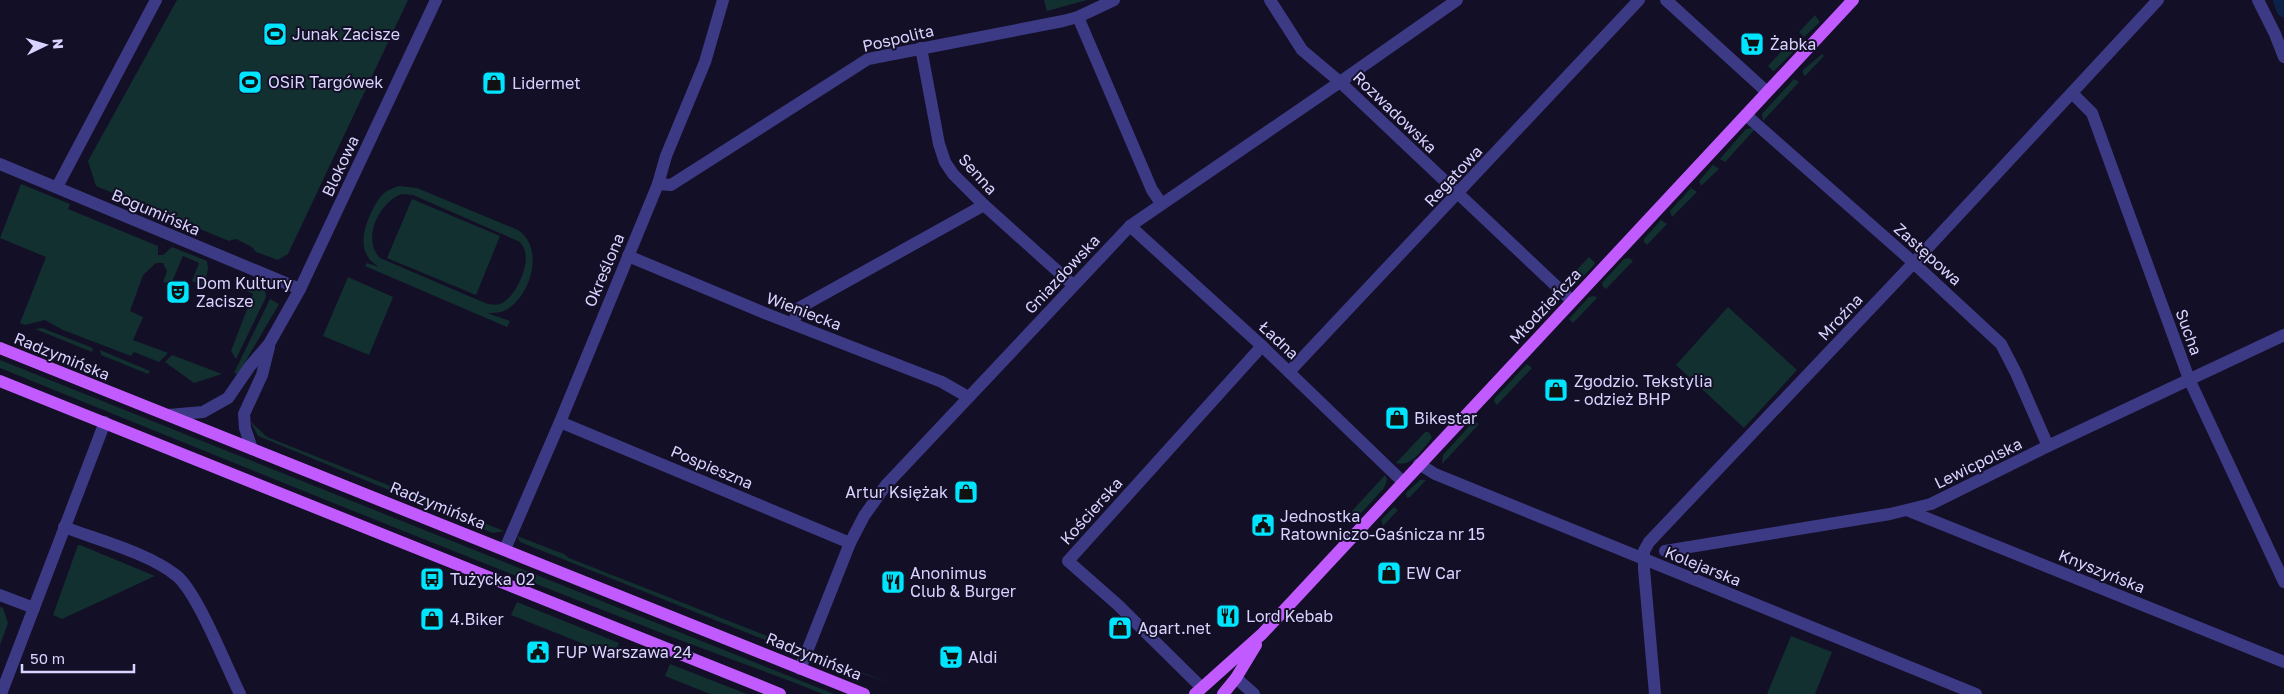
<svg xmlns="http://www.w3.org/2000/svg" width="2284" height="694" font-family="'Golos Text',sans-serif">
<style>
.green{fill:#12302f;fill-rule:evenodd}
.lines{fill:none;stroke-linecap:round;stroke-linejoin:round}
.canal{stroke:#0c2248;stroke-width:16}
.minor{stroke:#3d3a85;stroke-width:12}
.major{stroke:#c25bff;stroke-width:12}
.labels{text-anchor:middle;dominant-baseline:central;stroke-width:4;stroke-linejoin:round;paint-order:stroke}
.poi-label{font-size:16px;fill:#d9d4ff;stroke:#130f26;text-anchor:start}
.street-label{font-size:16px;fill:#d9d4ff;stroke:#130f26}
</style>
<rect width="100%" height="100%" fill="#130f26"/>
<g class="green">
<path d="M177 0H408L288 254 278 260 256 252 252 247 236 239 229 241 96 186 88 161Z"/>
<path d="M1044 0H1087L1047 11Z"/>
<path d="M1815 15 1820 22 1804 37 1799 32Z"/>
<path d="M1794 38 1799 43V46L1775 70 1773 71 1768 66Z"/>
<path d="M1822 54 1824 56 1805 76 1803 74V70Z"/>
<path d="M1794 79 1799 82 1763 121 1762 114Z"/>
<path d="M1753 128 1755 129 1725 162 1720 159 1746 129Z"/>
<path d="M1713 165 1719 169 1701 186 1699 181Z"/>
<path d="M21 184 70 204 68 209 158 246V255H163L172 247 207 261 208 268 205 286 192 281 199 263 183 256 171 284 163 282 167 271 163 263H156L143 275 130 311 143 317 133 340 168 353 159 362 134 352 131 356 63 330 45 320 25 325 20 323 46 257 0 238Z"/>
<path d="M399 186 417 188 518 230C545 248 531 296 506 310 500 313 493 313 487 313L510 321 507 327 365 266 367 263 379 267C373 263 369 260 366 253 358 238 371 208 382 195 387 190 393 188 399 186ZM402 194 413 195 520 242C522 245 525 249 525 252 529 267 516 294 504 302 498 306 491 305 485 303L380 258C361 239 380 201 402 194Z"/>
<path d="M1691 188 1697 192 1672 217 1670 211Z"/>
<path d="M412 199 500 236 476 295 387 258Z"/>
<path d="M1661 220 1667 224 1647 245 1644 242V239Z"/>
<path d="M1589 257 1595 263 1594 265 1575 285H1566L1564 283Z"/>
<path d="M1629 258 1633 261 1606 289 1603 287 1602 283 1624 259Z"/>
<path d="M348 277 393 297 369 355 323 336Z"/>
<path d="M258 282 264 284 266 297 236 359 231 351 253 294 245 290 246 284Z"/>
<path d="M1595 296 1597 298 1573 323 1569 319 1589 297Z"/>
<path d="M270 299 279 304 238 374 234 373Z"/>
<path d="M1728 307 1797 370 1744 428 1676 365Z"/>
<path d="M42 328 93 348 92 352 35 329Z"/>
<path d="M100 350 150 371 148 374 101 355Z"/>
<path d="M172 355 222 374 194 383 165 362Z"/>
<path d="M0 360 834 694H823C761 669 698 648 636 623 423 540 212 454 0 368Z"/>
<path d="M1527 364 1532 368 1497 405 1494 402 1495 398Z"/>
<path d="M250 421 267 437 504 531 493 533 258 436Z"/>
<path d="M1474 421 1479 424 1442 464 1443 455Z"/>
<path d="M1425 432H1429L1432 438C1423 448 1412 468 1396 463Z"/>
<path d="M1385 475 1387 480 1384 488 1351 524 1343 521Z"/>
<path d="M1420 480H1426L1410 497 1407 498 1406 493Z"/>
<path d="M1394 507 1398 510 1383 526 1381 520Z"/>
<path d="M517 536 564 554 569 558 795 647 786 648 755 636 520 542Z"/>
<path d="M78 545H80L155 576 62 619 53 615Z"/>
<path d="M517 602 619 643 614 656 511 615Z"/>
<path d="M0 607 3 608 8 623 0 645Z"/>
<path d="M1791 636 1832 652 1815 694H1767Z"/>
<path d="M820 657 828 659 892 684 839 665 838 668 824 663Z"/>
<path d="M670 664 747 694H710L665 676Z"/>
</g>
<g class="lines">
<path class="canal" d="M2281 0 2284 9"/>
<g class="minor">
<path d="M1270 0 1302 50 1340 82 1572 301"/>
<path d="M1666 0 1767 92"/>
<path d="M2258 0 2275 34 2284 57"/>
<path d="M1078 17 1152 190 1161 203"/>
<path d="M921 48 939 144 945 162 953 174 984 205 1073 285"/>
<path d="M2072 93 2092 113 2189 379 2284 582"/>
<path d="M1746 115 1905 255 2001 344 2016 373 2048 446"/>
<path d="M0 164 300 289"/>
<path d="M658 184 671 185 868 59 1063 21 1078 17 1114 0"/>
<path d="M57 187 156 0"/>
<path d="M1130 226 1262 346 1403 482"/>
<path d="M628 256 767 314 942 382 968 397"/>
<path d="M793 324 799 308 984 205"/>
<path d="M1289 372 1639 0"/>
<path d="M168 415 203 412 228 398 250 366 269 344 300 289 436 0"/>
<path d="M560 422 850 543"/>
<path d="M252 449 245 428 244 414 262 375 269 347"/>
<path d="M1419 464 1435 474 1976 694"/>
<path d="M1909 511 2284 662"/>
<path d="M64 527C98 540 149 553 177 576 198 594 226 666 240 694"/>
<path d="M505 549 560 422 658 184 666 156 705 62 723 0"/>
<path d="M1665 551 1890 514 1931 504 2048 446 2284 335"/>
<path d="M0 595 34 608"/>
<path d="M800 669 850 543 864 516 886 485 1130 226 1340 82 1457 0"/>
<path d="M1236 678 1254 694"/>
<path d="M1201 687 1118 605 1068 561 1262 346"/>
<path d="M1 694 105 422"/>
<path d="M1655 694 1644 569V551L1649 542 1922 254 2158 0"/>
</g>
<g class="major">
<path d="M0 348 864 694"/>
<path d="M0 381 780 694"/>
<path d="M1195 694 1262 634 1853 0"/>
<path d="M1223 694 1236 678 1256 645"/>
</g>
</g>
<defs>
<g id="stadium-square" transform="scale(1.25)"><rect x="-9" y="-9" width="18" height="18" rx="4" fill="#00e5ff" stroke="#130f26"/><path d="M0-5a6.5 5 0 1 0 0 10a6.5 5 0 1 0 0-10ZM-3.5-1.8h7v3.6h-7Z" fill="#111"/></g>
<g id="supermarket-square" transform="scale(1.25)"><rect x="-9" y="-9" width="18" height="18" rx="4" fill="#00e5ff" stroke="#130f26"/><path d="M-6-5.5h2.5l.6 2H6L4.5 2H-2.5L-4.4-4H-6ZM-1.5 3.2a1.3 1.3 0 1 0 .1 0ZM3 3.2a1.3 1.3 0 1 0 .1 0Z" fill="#111"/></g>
<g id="shop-square" transform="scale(1.25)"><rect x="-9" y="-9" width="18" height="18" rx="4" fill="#00e5ff" stroke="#130f26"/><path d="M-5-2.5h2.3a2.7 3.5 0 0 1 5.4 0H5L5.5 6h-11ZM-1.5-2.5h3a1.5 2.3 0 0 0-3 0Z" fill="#111"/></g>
<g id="theatre-square" transform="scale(1.25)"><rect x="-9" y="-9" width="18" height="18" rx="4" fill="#00e5ff" stroke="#130f26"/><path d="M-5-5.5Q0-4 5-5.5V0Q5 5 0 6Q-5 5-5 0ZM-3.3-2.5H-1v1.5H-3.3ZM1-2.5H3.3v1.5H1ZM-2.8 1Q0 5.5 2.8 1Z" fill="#111"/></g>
<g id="civic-square" transform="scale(1.25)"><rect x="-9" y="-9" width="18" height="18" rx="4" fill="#00e5ff" stroke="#130f26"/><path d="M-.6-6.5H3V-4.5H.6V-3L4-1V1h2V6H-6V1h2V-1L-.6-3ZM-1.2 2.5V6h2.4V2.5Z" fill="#111"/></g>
<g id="bus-square" transform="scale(1.25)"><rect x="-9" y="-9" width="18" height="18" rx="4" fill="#00e5ff" stroke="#130f26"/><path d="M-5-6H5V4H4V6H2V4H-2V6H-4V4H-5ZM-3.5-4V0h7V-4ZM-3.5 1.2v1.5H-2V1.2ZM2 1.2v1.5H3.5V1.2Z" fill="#111"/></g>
<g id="restaurant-square" transform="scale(1.25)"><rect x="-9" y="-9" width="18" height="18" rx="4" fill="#00e5ff" stroke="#130f26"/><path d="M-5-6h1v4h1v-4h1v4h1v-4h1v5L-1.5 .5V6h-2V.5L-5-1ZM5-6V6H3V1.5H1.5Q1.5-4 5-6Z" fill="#111"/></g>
</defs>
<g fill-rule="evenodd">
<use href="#stadium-square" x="275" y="34"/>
<use href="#supermarket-square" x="1752" y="44"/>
<use href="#stadium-square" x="250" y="82"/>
<use href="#shop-square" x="494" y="83"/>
<use href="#theatre-square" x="178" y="292"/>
<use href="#shop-square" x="1556" y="390"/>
<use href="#shop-square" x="1397" y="418"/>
<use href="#shop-square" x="966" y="492"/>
<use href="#civic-square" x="1263" y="525"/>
<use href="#shop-square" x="1389" y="573"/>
<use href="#bus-square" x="432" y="579"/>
<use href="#restaurant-square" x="893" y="582"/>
<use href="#restaurant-square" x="1228" y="616"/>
<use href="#shop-square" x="432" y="619"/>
<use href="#shop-square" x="1120" y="628"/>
<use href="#civic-square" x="538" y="652"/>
<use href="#supermarket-square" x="951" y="657"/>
</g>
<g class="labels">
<g class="poi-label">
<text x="292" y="34">Junak Zacisze</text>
<text x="1770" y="44">Żabka</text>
<text x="268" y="82">OSiR Targówek</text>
<text x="512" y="83">Lidermet</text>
<text x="196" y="283">Dom Kultury<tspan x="196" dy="18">Zacisze</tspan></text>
<text x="1574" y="381">Zgodzio. Tekstylia<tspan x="1574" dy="18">- odzież BHP</tspan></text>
<text x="1414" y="418">Bikestar</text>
<text x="948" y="492" text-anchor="end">Artur Księżak</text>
<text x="1280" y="516">Jednostka<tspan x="1280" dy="18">Ratowniczo-Gaśnicza nr 15</tspan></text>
<text x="910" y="573">Anonimus<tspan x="910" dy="18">Club &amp; Burger</tspan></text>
<text x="1406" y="573">EW Car</text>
<text x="450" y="579">Tużycka 02</text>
<text x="1246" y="616">Lord Kebab</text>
<text x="450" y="619">4.Biker</text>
<text x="1138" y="628">Agart.net</text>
<text x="556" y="652">FUP Warszawa 24</text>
<text x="968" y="657">Aldi</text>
</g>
<g class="street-label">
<text transform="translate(898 38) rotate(-13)">Pospolita</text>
<text transform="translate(1395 112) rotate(44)">Rozwadowska</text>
<text transform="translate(340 166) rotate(-65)">Blokowa</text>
<text transform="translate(978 174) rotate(48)">Senna</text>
<text transform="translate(1453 176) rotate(-47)">Regatowa</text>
<text transform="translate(156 212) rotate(23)">Bogumińska</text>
<text transform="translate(1928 254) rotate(42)">Zastępowa</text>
<text transform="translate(604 270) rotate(-67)">Określona</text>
<text transform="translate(1062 274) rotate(-47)">Gniazdowska</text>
<text transform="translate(1545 306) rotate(-47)">Młodzieńcza</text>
<text transform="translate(804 311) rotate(21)">Wieniecka</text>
<text transform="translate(1840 317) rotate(-47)">Mroźna</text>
<text transform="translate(2189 332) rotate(70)">Sucha</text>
<text transform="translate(1279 340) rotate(43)">Ładna</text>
<text transform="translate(62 356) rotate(22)">Radzymińska</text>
<text transform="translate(1978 463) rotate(-26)">Lewicpolska</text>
<text transform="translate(712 467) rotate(23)">Pospieszna</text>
<text transform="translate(438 505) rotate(22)">Radzymińska</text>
<text transform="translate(1091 511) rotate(-48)">Kościerska</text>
<text transform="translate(1703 566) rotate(22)">Kolejarska</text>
<text transform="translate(2102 571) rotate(22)">Knyszyńska</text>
<text transform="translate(814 656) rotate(22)">Radzymińska</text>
</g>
</g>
<g transform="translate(45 45) rotate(85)" stroke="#130f26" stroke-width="4" paint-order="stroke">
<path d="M0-4L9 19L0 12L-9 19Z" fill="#d9d4ff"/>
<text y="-8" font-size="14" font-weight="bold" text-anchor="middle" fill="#d9d4ff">N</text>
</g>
<path d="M22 664v8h112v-8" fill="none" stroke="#d9d4ff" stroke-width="2.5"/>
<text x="30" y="664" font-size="15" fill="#d9d4ff" stroke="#130f26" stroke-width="4" paint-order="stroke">50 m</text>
</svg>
